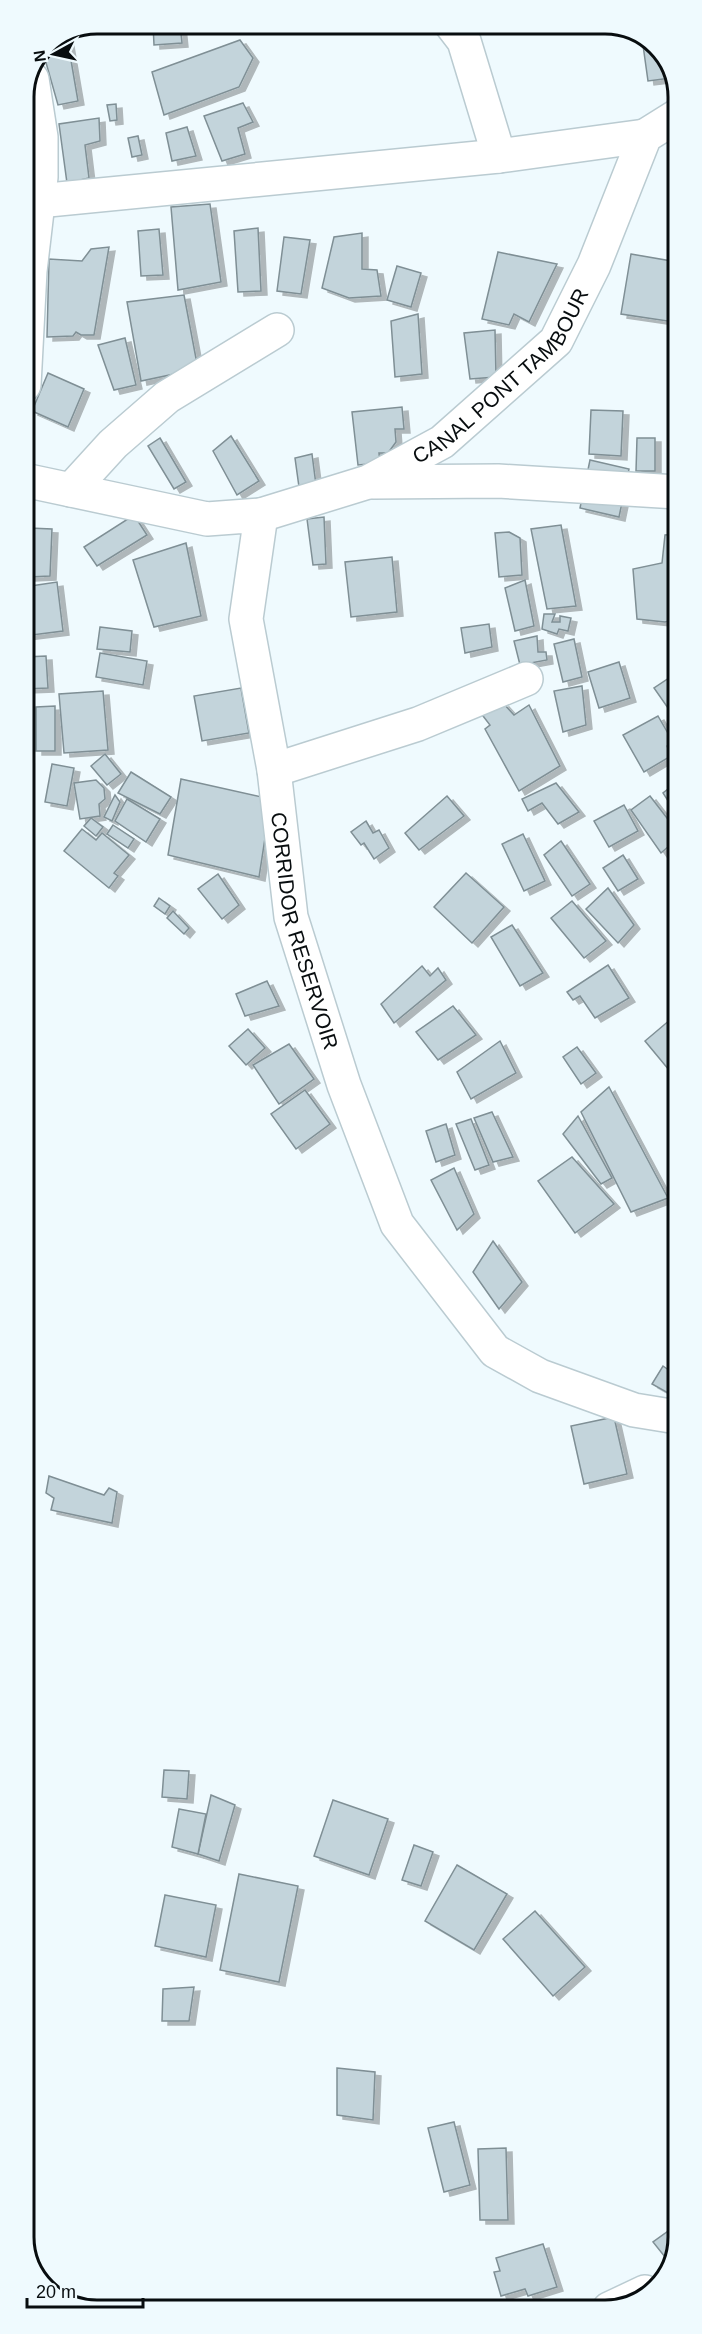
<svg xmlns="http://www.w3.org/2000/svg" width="702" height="2334" font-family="Arial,sans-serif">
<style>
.building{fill:#c3d4db;stroke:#7f8f95;stroke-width:1.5;filter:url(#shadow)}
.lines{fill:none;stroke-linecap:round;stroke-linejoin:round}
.minor-casing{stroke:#bacbd1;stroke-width:36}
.minor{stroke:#fff;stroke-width:33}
.labels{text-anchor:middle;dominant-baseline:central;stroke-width:6;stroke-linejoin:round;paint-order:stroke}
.street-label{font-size:21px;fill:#080d0f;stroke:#effafe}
.rim{fill:none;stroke:#080d0f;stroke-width:3}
</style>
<defs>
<filter id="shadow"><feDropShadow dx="6" dy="4" stdDeviation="0" flood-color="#0004"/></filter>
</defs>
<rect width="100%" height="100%" fill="#effafe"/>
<g class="building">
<path d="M153 24H180L182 43 154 45Z"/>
<path d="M67 37 78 101 58 105 43 52 46 45Z"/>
<path d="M642 38 653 43 670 71 671 78 648 81Z"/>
<path d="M240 40 253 58 239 87 164 115 152 72Z"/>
<path d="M243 103 253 122 238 128 245 154 222 161 204 116Z"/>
<path d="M116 104 117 120 110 121 107 105Z"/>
<path d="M99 118 100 141 85 145 89 178 67 183 59 124Z"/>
<path d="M187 127 196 156 172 161 166 133Z"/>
<path d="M138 136 142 155 132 157 128 138Z"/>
<path d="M210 204 221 282 178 290 171 207Z"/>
<path d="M258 228 261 291 238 292 234 231Z"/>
<path d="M159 229 163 275 141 276 138 231Z"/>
<path d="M362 233V269L377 270 381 296 349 298 322 288 334 237Z"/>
<path d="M284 237 310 240 301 294 277 291Z"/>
<path d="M109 247 94 335H81L76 332 73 336 47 337 49 259 82 261 91 249Z"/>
<path d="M498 252 557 264 529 322 514 314 509 325 482 319Z"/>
<path d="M631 254 677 262V304L674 322 621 314Z"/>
<path d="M397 266 421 273 411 307 387 300Z"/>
<path d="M184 295 198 369 141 381 127 302Z"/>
<path d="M418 314 422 374 395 377 391 321Z"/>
<path d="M495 330 496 377 470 379 464 333Z"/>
<path d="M125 338 136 385 114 390 98 345Z"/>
<path d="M48 373 84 389 68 427 32 411Z"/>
<path d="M402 407 404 429H395L396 442 388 453H379L380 463 358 465 352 412Z"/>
<path d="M591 410 623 411 621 456 589 454Z"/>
<path d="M231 436 259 481 237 495 213 451Z"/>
<path d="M160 438 186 482 174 489 148 446Z"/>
<path d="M637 438H655V471H636Z"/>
<path d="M312 454 316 485 299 487 295 458Z"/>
<path d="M590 460 629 469 619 517 580 508Z"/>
<path d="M134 515 147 535 97 566 84 547Z"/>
<path d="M324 517 326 564 313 565 307 519Z"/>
<path d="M561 525 576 606 547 609 531 529Z"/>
<path d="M29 528 52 529 50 576 29 577Z"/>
<path d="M509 532 520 538 522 575 499 577 495 533Z"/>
<path d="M677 534V619L665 622 637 619 633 569 662 563 665 535Z"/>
<path d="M186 543 201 616 154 627 133 560Z"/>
<path d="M392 557 397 612 351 617 345 562Z"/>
<path d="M525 580 534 626 515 631 505 588Z"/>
<path d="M57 582 63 631 24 636V587Z"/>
<path d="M544 614H555L552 622H560V616L571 618 568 631 559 629 557 634 542 629Z"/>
<path d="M489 624 492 647 465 653 461 628Z"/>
<path d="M100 627 132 631 130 652 97 649Z"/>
<path d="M537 636 538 652H546L547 660 520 665 514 641Z"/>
<path d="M574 639 582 677 563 682 554 644Z"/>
<path d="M100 653 147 661 143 685 96 677Z"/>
<path d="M46 656 48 688 24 689V657Z"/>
<path d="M619 662 630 698 599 708 588 672Z"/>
<path d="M669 678 677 689V703L668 708 654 688Z"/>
<path d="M582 686 586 725 563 732 554 691Z"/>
<path d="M241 688 249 733 202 741 194 696Z"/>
<path d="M103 691 108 750 64 753 59 694Z"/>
<path d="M503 703 514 715 529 705 560 766 519 791 485 729 490 725 480 712Z"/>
<path d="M55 706V751H36V707Z"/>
<path d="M658 716 673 742 667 746 671 756 644 772 623 735Z"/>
<path d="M105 754 121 774 107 785 91 766Z"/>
<path d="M52 764 74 768 67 806 45 802Z"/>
<path d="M131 772 171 797 160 814 118 793Z"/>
<path d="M181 779 271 799 259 877 168 855Z"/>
<path d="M96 780 104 788 105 799 99 804 100 816 80 819 74 783Z"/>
<path d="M677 782V815L663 793Z"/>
<path d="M556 783 579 812 558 824 542 803 528 811 522 799Z"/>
<path d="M115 795 120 802 112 821 104 817Z"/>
<path d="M447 796 464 816 419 850 405 833Z"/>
<path d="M650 796 677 831V839L661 853 631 810Z"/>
<path d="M127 799 160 819 146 842 115 821Z"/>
<path d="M624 805 638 831 609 847 594 821Z"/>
<path d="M91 818 103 827 96 836 84 826Z"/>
<path d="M366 821 373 833 379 830 389 848 374 859 364 843 361 845 351 832Z"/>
<path d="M113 825 134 839 128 848 107 834Z"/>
<path d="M82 829 96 840 102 833 129 855 114 873 118 876 109 888 64 851Z"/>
<path d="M523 834 545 881 524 891 502 844Z"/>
<path d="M561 841 590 884 572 896 544 855Z"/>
<path d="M623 855 638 879 618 891 603 868Z"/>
<path d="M466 873 504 907 472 943 434 907Z"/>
<path d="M218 874 239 905 222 919 198 889Z"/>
<path d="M608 888 634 925 618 943 586 909Z"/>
<path d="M159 898 170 906 165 914 154 906Z"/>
<path d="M572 901 606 941 584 958 551 918Z"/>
<path d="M173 911 189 928 184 934 167 918Z"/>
<path d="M512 925 543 973 520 986 491 937Z"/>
<path d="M608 965 629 998 595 1018 580 996 573 1000 567 992Z"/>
<path d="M422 966 430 976 438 968 446 980 394 1023 381 1004Z"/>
<path d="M267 981 279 1006 245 1016 236 994Z"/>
<path d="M453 1006 476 1035 438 1060 416 1032Z"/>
<path d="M671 1019 677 1027V1064L669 1070 645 1041Z"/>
<path d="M248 1029 265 1048 246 1065 229 1046Z"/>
<path d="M500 1041 516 1073 471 1099 457 1072Z"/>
<path d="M289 1044 314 1079 279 1104 253 1065Z"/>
<path d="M577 1047 596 1073 581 1084 563 1057Z"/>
<path d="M609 1087 668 1198 631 1212 581 1112Z"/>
<path d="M305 1090 330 1124 296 1149 271 1114Z"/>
<path d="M492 1112 513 1157 493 1162 474 1118Z"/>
<path d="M578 1116 612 1178 601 1184 563 1134Z"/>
<path d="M471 1119 489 1165 475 1170 456 1124Z"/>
<path d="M446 1124 455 1155 436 1162 426 1131Z"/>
<path d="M572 1157 614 1204 575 1233 538 1181Z"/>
<path d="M454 1168 474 1214 457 1230 431 1180Z"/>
<path d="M493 1241 522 1282 499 1309 473 1272Z"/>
<path d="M663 1366 677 1376V1398L652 1384Z"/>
<path d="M614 1417 627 1474 584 1484 571 1426Z"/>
<path d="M49 1476 104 1495 109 1488 117 1492 112 1523 51 1510 54 1498 46 1493Z"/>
<path d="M164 1770 189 1771 187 1799 162 1797Z"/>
<path d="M211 1795 235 1805 219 1861 198 1854Z"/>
<path d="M333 1800 388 1819 369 1875 314 1856Z"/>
<path d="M179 1809 206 1814 198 1854 172 1847Z"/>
<path d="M414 1845 433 1852 421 1886 402 1880Z"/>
<path d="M457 1865 507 1894 474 1950 425 1921Z"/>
<path d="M239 1874 298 1886 279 1982 220 1970Z"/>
<path d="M165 1895 216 1905 206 1957 155 1946Z"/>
<path d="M535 1911 585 1967 553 1996 503 1939Z"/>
<path d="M194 1987 189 2021H162L163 1989Z"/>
<path d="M337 2068 375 2072 373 2120 337 2115Z"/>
<path d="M454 2122 470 2185 444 2192 428 2128Z"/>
<path d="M506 2148 508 2220H480L478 2149Z"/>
<path d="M671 2229 678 2237 669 2262 653 2242Z"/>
<path d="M543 2244 557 2287 528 2296 525 2289 501 2296 494 2272 500 2271 496 2258Z"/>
</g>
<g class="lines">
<g class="minor-casing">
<g id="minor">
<path d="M451 24 464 41 499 156 645 136"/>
<path d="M38 201 499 156"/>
<path d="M24 385 30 271 41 177V137L32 79"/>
<path id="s1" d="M24 480 207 519 261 515 246 619 274 770 291 917 344 1085 397 1224 495 1351 540 1376 634 1410 677 1417"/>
<path d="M373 482 498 481 677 492"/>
<path d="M71 490 113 444 167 397 277 330"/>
<path id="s2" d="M261 515 368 482 442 442 556 341 594 265 645 136 677 116"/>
<path d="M274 770 418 724 526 679"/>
<path d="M609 2309 645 2292"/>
</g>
</g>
<use href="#minor" class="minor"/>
</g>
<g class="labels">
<g class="street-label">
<text stroke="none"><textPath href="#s2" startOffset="285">CANAL PONT TAMBOUR</textPath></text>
<text stroke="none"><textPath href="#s1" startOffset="664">CORRIDOR RESERVOIR</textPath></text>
</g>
</g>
<path d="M0 0H702V2334H0ZM97 34H605A63 63 0 0 1 668 97V2237A63 63 0 0 1 605 2300H97A63 63 0 0 1 34 2237V97A63 63 0 0 1 97 34Z" fill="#effafe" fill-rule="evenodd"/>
<path class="rim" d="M97 34H605A63 63 0 0 1 668 97V2237A63 63 0 0 1 605 2300H97A63 63 0 0 1 34 2237V97A63 63 0 0 1 97 34Z"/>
<g transform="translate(54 54) rotate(262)" stroke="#effafe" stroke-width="4.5" paint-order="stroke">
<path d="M0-4.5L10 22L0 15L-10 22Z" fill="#080d0f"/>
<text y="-9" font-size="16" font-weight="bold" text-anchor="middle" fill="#080d0f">N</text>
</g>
<path d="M27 2298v9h116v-9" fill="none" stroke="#080d0f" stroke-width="3"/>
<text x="36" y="2298" font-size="18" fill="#080d0f" stroke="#effafe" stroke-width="4.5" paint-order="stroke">20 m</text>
</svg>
